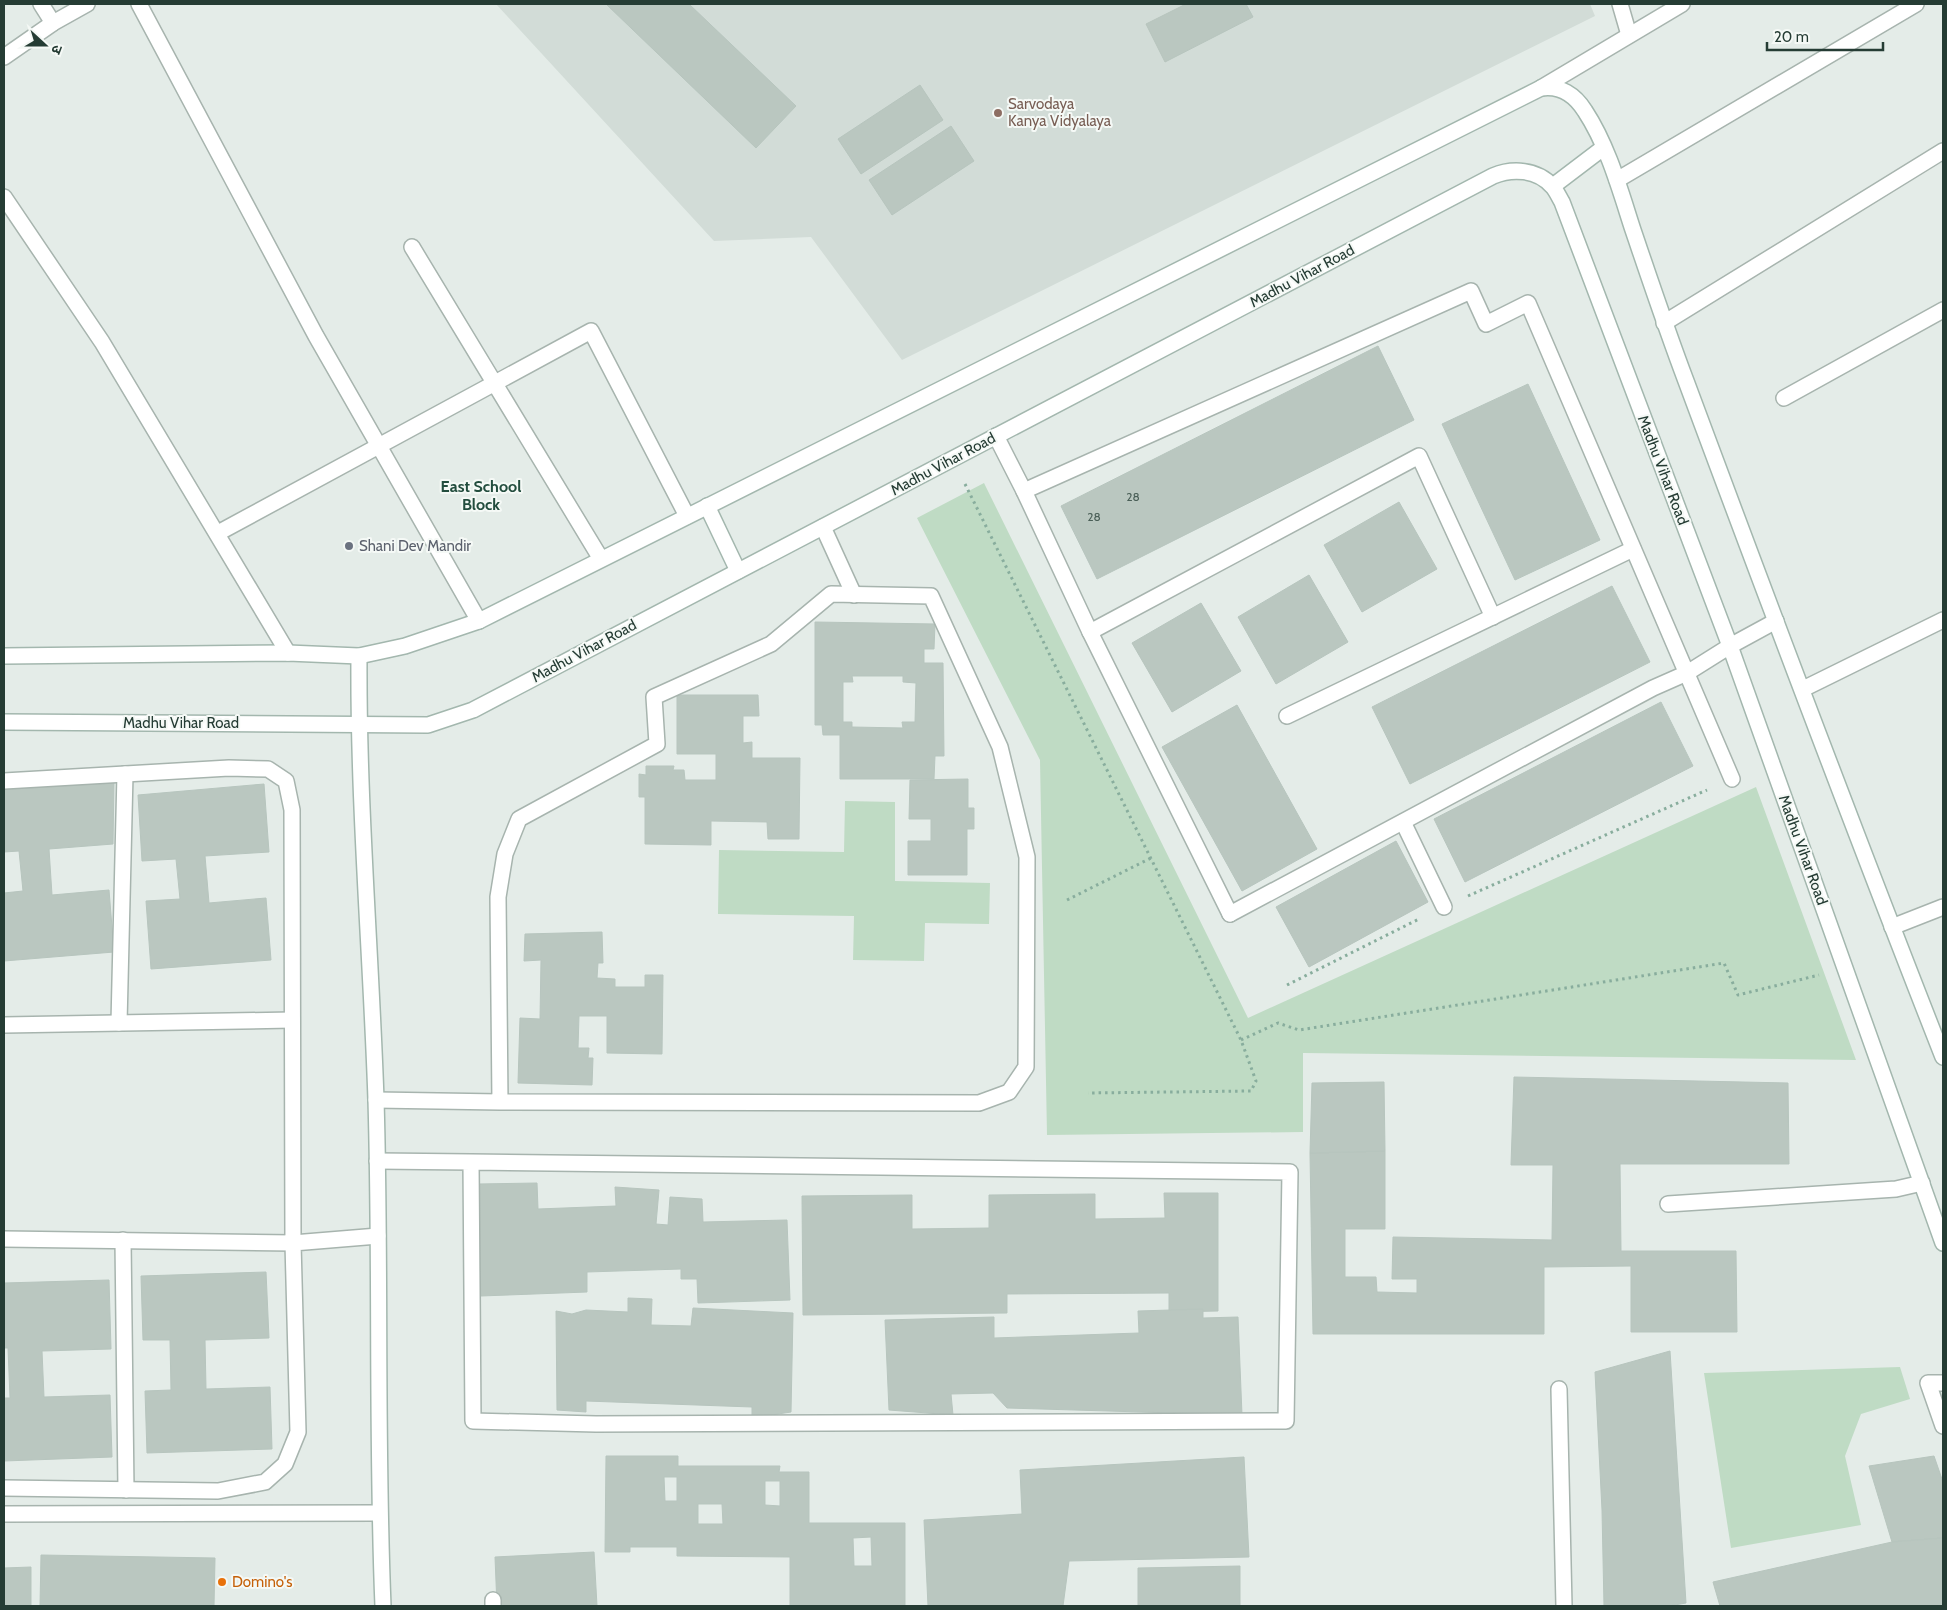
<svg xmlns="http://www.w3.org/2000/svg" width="1947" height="1610" font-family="Cabin,'Noto Sans Devanagari',sans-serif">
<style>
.built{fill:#d2dcd7}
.green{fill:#bfdbc4}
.building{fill:#bac7c0;stroke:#b7c5be;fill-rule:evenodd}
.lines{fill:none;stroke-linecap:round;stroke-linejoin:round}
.lane-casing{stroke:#a7b4ae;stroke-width:18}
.street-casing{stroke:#a7b4ae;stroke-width:18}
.secondary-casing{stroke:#a3b7ae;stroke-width:18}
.path{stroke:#88ad9d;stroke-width:3;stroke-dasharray:2.5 4;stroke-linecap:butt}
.lane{stroke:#fff;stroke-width:15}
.street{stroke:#fff;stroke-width:15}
.secondary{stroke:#fff;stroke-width:15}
.education-dot{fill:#8d6e63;stroke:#f5f9f6;stroke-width:2}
.worship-dot{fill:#6b7280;stroke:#f5f9f6;stroke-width:2}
.food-dot{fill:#e8710a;stroke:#f5f9f6;stroke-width:2}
.labels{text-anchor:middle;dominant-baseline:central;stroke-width:4;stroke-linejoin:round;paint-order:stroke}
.number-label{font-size:12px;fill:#4a5f57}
.education-label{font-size:15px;fill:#785e54;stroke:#f5f9f6;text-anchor:start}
.street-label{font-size:15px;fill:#253c34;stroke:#f5f9f6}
.worship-label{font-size:15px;fill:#5b616d;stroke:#f5f9f6;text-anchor:start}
.food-label{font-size:15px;fill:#c56008;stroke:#f5f9f6;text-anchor:start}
.neighbourhood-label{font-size:16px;font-weight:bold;fill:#234d3e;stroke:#f5f9f6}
</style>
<rect width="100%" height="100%" fill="#e4ece8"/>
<path class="built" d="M496 4H1590L1595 16 902 360 811 237 714 241Z"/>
<g class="green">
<path d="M984 483 1248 1018 1756 787 1856 1060 1303 1053V1132L1047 1135 1040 760 917 518Z"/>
<path d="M845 801 895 802V881L990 883 989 924 925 923 924 961 853 960 854 916 718 914 719 850 844 852Z"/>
<path d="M1900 1367 1910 1399 1861 1414 1845 1456 1861 1525 1731 1548 1704 1373Z"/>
</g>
<g class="building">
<path d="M606 4H689L796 106 756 148Z"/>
<path d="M1186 4H1246L1253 17 1165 62 1146 24Z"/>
<path d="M920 85 943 120 861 174 838 139Z"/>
<path d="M951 126 974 161 892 215 869 180Z"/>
<path d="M1378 346 1414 420 1097 579 1061 506Z"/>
<path d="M1528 384 1600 540 1515 580 1442 424Z"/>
<path d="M1399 502 1437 569 1362 612 1324 545Z"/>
<path d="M1309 575 1348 642 1276 684 1238 617Z"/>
<path d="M1612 586 1650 662 1410 784 1372 707Z"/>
<path d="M1201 603 1241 671 1172 712 1132 643Z"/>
<path d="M815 622 935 624 934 649H924V663H943L944 756H935L934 779H840V735H823L822 725H815ZM852 676H903V682L916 683 915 722H902L903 728 852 727V722H843V682H853Z"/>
<path d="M677 695H758L759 716H743V743L752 742V758H800L799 839H768L767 822 711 821V845L645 844V797H639V774L646 775V766H674L673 770H684L685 780H716V754H677Z"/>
<path d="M1661 702 1693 766 1465 882 1434 819Z"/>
<path d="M1237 705 1317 849 1242 891 1162 747Z"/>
<path d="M968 779V808H974V829H967V875H908V841H931V819H909L910 780Z"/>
<path d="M114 780 113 844 49 849 52 895 109 890 114 952 4 961V893L23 891 19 851 4 852V783Z"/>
<path d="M264 784 269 852 205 856 209 903 266 898 271 960 151 969 146 901 180 899 176 859 142 861 138 795Z"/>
<path d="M1396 841 1428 902 1309 967 1276 907Z"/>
<path d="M602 932 603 963H598L597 978 615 979V987H645V975H663L662 1054 607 1053V1016H579L578 1048H589L588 1058H593L592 1085 518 1083 520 1018 540 1019 541 960 524 961 525 934Z"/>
<path d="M1514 1077 1788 1083 1789 1164H1620L1621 1251H1736L1737 1332H1631V1266L1544 1267V1334H1313L1310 1153 1385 1151V1229H1345V1277H1376L1377 1292 1417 1293V1279H1392L1393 1237 1552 1240 1553 1165H1511Z"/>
<path d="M1384 1082 1385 1151 1310 1153 1312 1083Z"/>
<path d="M537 1183 538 1209 616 1206 615 1187 659 1190 656 1224 668 1225 670 1197 702 1199 703 1222 787 1220 790 1300 698 1303 697 1279H681V1269L587 1272V1292L481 1296 478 1184Z"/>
<path d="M1164 1193H1218V1311L1169 1312V1293L1007 1294V1313L803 1315 802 1196 912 1195V1229L989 1228V1195L1095 1194V1219L1165 1218Z"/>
<path d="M266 1272 269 1338 205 1340 206 1389 270 1387 272 1449 147 1453 145 1391 171 1390 170 1340H143L141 1276Z"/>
<path d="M109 1280 111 1349 42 1351 44 1397 110 1395 112 1457 4 1461V1398H10L8 1348H4V1283Z"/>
<path d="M628 1298 652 1299 651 1325 691 1326 693 1308 793 1313 791 1412 752 1418V1407L586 1401V1412L557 1410 556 1311 572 1314 586 1310 628 1312Z"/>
<path d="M1203 1309V1318L1238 1317 1242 1415 1007 1408 993 1393 951 1394 953 1415 889 1410 885 1320 994 1317V1338L1139 1333 1138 1311Z"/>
<path d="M1670 1351 1686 1603 1669 1606H1604L1602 1510 1595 1372Z"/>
<path d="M606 1456H678V1466H780L779 1472H809V1523H905V1606H790V1557L677 1556V1547H630V1552H605ZM664 1477H677V1501H665ZM765 1481H780V1506L765 1505ZM698 1504H722L723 1524H698ZM871 1537 872 1566H854L853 1538Z"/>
<path d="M1934 1456 1943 1482V1538L1892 1542 1869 1466Z"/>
<path d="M1244 1457 1249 1557 1069 1561 1063 1606H928L924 1520 1022 1514 1020 1470Z"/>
<path d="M1943 1538V1606H1720L1713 1582 1892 1542Z"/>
<path d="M594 1552 597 1606H497L495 1557Z"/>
<path d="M41 1555 215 1558 214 1606H40Z"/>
<path d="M1240 1566V1606H1138V1568Z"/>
<path d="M31 1567V1606H4V1568Z"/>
</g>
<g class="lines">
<g class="lane-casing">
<g id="lane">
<path d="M1024 491 1471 291 1486 324 1528 303 1732 779"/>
<path d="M218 533 591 331 687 516"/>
<path d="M1090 632 1419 456 1493 617"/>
<path d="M1287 716 1633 549"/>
<path d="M1403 822 1444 907"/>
<path d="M1230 914 1653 688 1687 673 1730 646"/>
<path d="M1668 1204 1896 1189 1922 1183"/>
<path d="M1943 1383H1928L1943 1426"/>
<path d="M1559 1389 1564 1606"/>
<path d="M493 1600V1606"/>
</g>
</g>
<g class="street-casing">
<g id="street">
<path d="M41 4 53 23"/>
<path d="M139 4 316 336 479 621"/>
<path d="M1620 4 1629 35"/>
<path d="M4 57 53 23 87 4"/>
<path d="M1541 88 1682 4"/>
<path d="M1617 180 1916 4"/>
<path d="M4 197 102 342 288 653"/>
<path d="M412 247 601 559"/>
<path d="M1664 323 1943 151"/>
<path d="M1784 398 1943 310"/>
<path d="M996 436 1024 491 1090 632 1230 914"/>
<path d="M823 527 854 595"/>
<path d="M1730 646 1776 621"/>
<path d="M1803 689 1943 620"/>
<path d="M4 781 229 768 268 769 286 781 292 810 293 1243 4 1239"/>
<path d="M1892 927 1943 907"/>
<path d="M119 1023 125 774"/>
<path d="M4 1025 292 1020"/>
<path d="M376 1100 500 1102 979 1103 1009 1092 1026 1067 1027 857 1000 747 931 596 831 594 771 644 654 697 657 744 519 819 505 854 498 897 500 1102"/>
<path d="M377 1161 471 1162 1290 1172 1286 1421 596 1424 473 1421 471 1162"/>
<path d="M123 1240 126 1490"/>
<path d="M4 1488 218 1491 265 1482 285 1464 298 1432 293 1243 378 1236"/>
<path d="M4 1514 379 1513"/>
</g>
</g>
<g class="secondary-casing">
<g id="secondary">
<path d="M1553 186 1603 148"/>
<path d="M707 506 738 571"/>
<path d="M4 656 288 653 359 656 405 646 479 621 1541 88C1560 85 1575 95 1585 111 1608 146 1620 190 1633 230 1650 280 1667 331 1686 381 1770 607 1855 833 1943 1057"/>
<path d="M359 656C358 804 371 952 376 1100 381 1269 376 1438 383 1606"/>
<path d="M4 722 428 725 473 710 1493 176C1512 168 1537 169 1552 186 1556 190 1559 197 1562 202L1730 646 1943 1243"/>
</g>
</g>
<g class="path">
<path d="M965 484 1241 1040 1256 1081 1251 1091 1088 1093"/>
<path d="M1468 896 1707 790"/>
<path d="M1067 900 1151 858"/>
<path d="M1287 985 1419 919"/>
<path d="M1241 1040 1278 1023 1299 1030 1724 963 1738 995 1819 975"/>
</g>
<use href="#lane" class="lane"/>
<use href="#street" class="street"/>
<use href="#secondary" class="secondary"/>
</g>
<circle class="education-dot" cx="998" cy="113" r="5"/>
<circle class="worship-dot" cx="349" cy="546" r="5"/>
<circle class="food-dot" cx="222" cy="1582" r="5"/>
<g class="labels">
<g class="number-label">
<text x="1133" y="496">28</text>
<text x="1094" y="516">28</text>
</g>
<g class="education-label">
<text x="1008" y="104">Sarvodaya<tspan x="1008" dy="17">Kanya Vidyalaya</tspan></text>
</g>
<g class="street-label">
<text transform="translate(1302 276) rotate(-28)">Madhu Vihar Road</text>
<text transform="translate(943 464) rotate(-28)">Madhu Vihar Road</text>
<text transform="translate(1663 470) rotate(69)">Madhu Vihar Road</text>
<text transform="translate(584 651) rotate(-28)">Madhu Vihar Road</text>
<text x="181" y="723">Madhu Vihar Road</text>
<text transform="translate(1803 850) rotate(70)">Madhu Vihar Road</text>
</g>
<g class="worship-label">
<text x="359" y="546">Shani Dev Mandir</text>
</g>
<g class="food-label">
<text x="232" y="1582">Domino's</text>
</g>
<g class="neighbourhood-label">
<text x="481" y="486">East School<tspan x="481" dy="18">Block</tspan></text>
</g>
</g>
<rect width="1947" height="1610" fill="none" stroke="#253c34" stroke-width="10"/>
<g transform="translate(45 45) rotate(111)" stroke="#f5f9f6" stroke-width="4" paint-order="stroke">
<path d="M0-4L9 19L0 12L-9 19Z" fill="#253c34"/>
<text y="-8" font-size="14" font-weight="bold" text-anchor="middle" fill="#253c34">उ</text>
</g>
<path d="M1767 42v8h116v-8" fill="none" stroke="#253c34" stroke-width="2.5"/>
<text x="1774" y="42" font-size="15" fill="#253c34" stroke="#f5f9f6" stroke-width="4" paint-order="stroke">20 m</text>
</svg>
